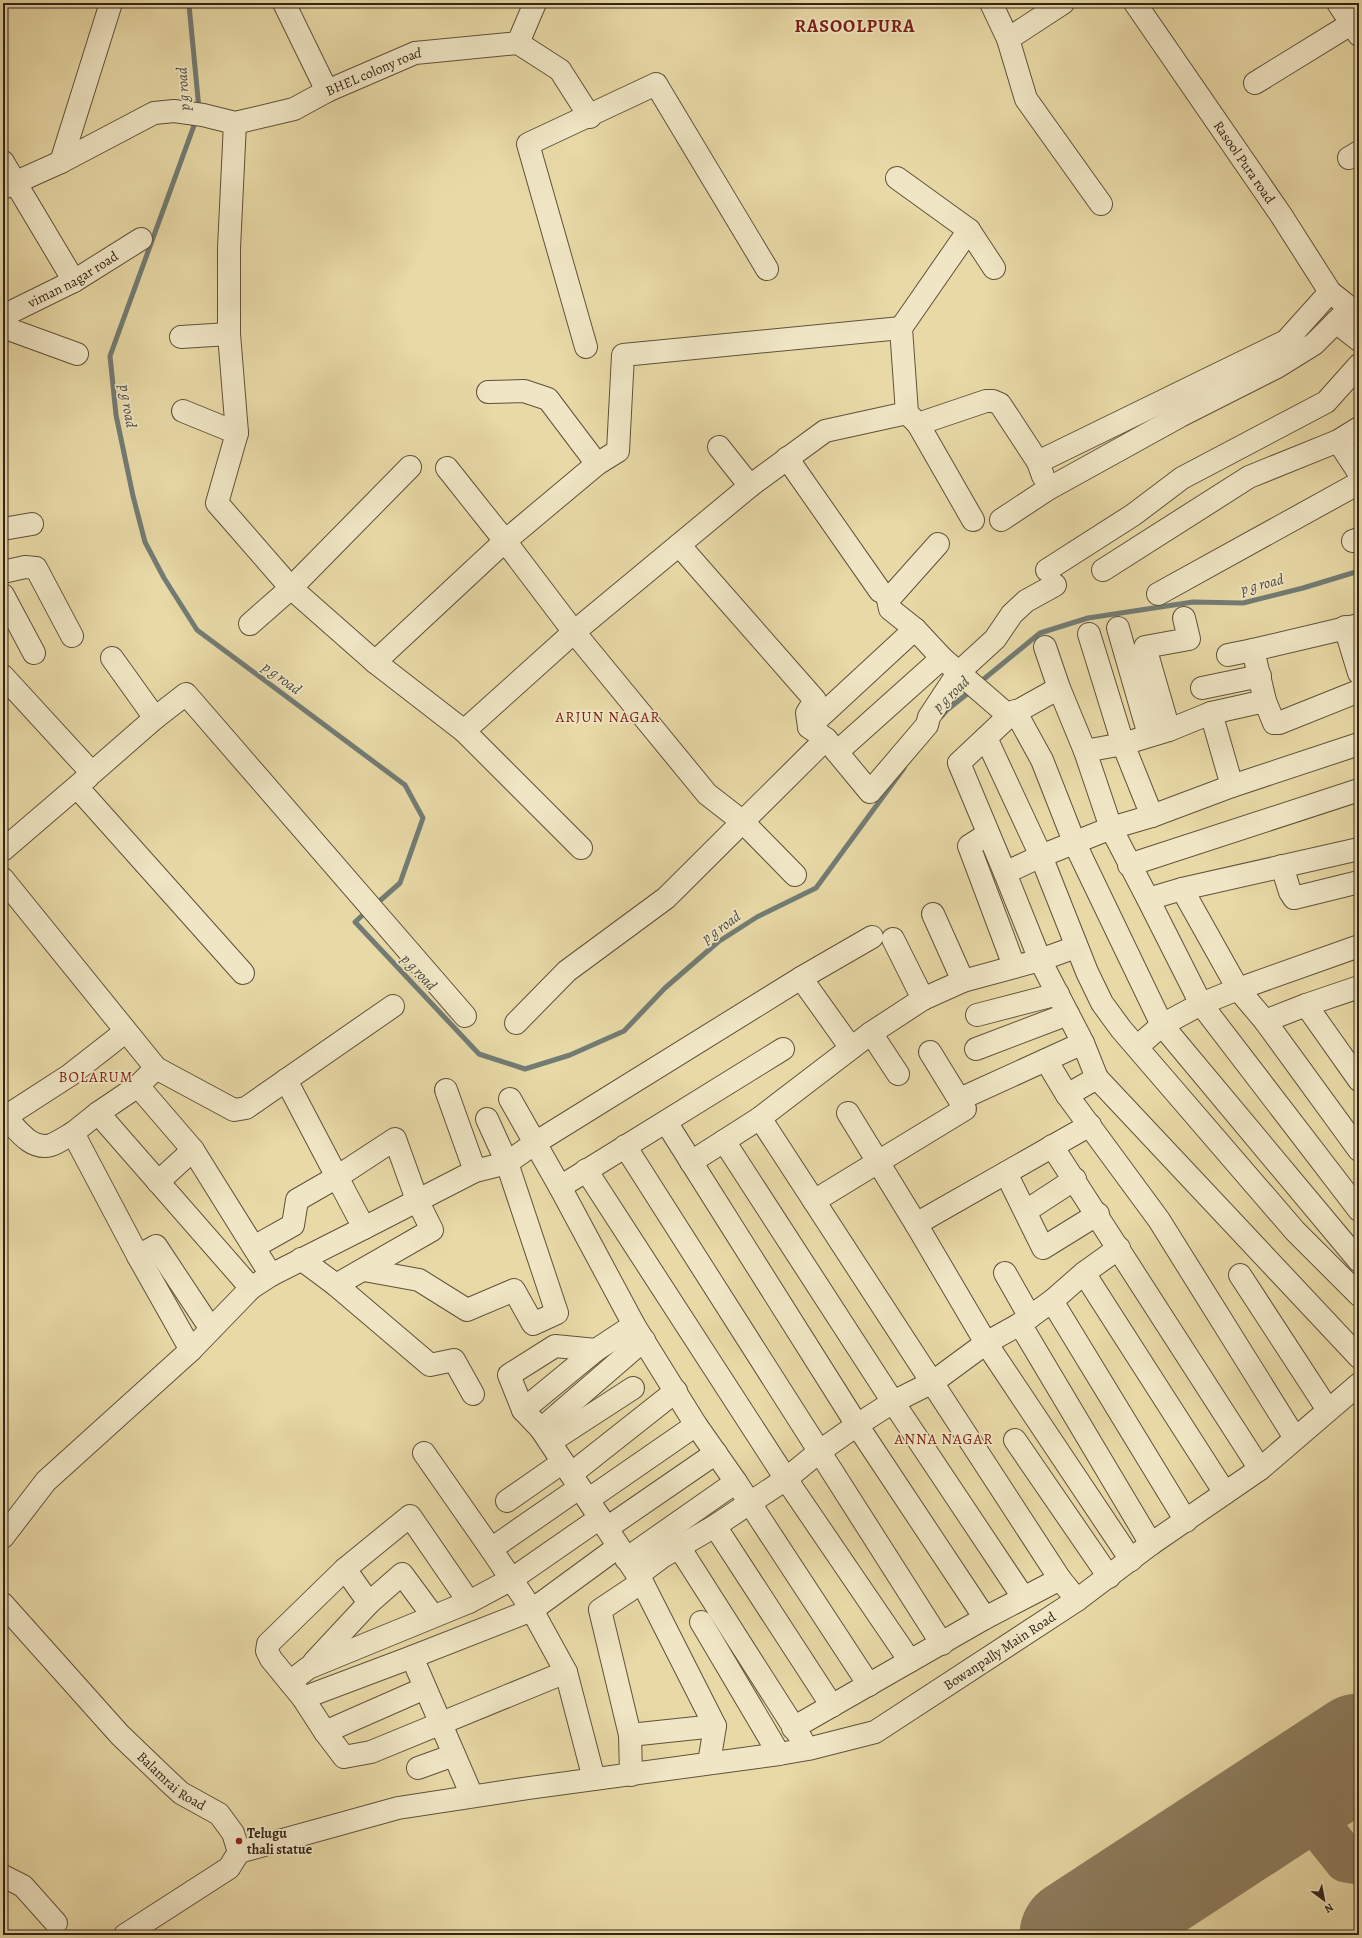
<svg xmlns="http://www.w3.org/2000/svg" width="1362" height="1938" font-family="Alegreya,serif">
<style>
.lines{fill:none;stroke-linecap:round;stroke-linejoin:round}
.stream{stroke:#727c75;stroke-width:5}
.taxiway{stroke:#8e7e60;stroke-width:45}
.runway{stroke:#8e7e60;stroke-width:113}
.minor-casing{stroke:#60513c;stroke-width:24}
.minor{stroke:#f0e6c5;stroke-width:22}
.poi-dot{fill:#8f2418;stroke:#f0e6c5;stroke-width:1.5}
.labels{text-anchor:middle;dominant-baseline:central;stroke-width:3.5;stroke-linejoin:round;paint-order:stroke}
.street-label{font-size:14px;fill:#332419;stroke:#f0e6c5}
.poi-label{font-size:14px;font-weight:bold;fill:#332419;stroke:#f0e6c5;text-anchor:start}
.water-label{font-size:15px;font-style:italic;fill:#4d4940;stroke:#f0e6c5}
.neighbourhood-label{font-size:15px;letter-spacing:1px;fill:#7a1f14;stroke:#f0e6c5}
.district-label{font-size:18px;font-weight:bold;letter-spacing:1px;fill:#7a1f14;stroke:#f0e6c5}
</style>
<rect width="100%" height="100%" fill="#e8d9a6"/>
<filter id="stains"><feTurbulence type="fractalNoise" baseFrequency=".005" numOctaves="4"/><feColorMatrix values="0 0 0 0 .2 0 0 0 0 .09 0 0 0 0 .02 0 0 0 .5 -.17"/></filter>
<radialGradient id="worn" r=".72"><stop offset=".6" stop-color="#630" stop-opacity="0"/><stop offset="1" stop-color="#630" stop-opacity=".3"/></radialGradient>
<g class="lines">
<g class="stream">
<path d="M187 3 189 5 199 109"/>
<path d="M196 120 110 356 116 415 133 496 145 542 164 578 197 630 405 785 423 818 400 883 375 905"/>
<path d="M979 683 1040 633 1088 618 1193 602 1243 603 1303 588 1359 571"/>
<path d="M942 716 947 710 972 690"/>
<path d="M367 911 355 922 479 1054 525 1069 570 1055 624 1031 665 988 718 942 757 917 816 888 904 768"/>
</g>
<path class="taxiway" d="M1359 1717C1350 1720 1338 1723 1331 1729 1308 1747 1293 1784 1309 1811 1319 1828 1334 1844 1346 1860L1359 1862"/>
<path class="runway" d="M1076 1935 1359 1750"/>
<g class="minor-casing">
<g id="minor">
<path d="M284 3 327 91"/>
<path d="M991 3 1008 39"/>
<path d="M1063 3 1008 39 1026 99 1101 204"/>
<path id="s1" d="M1135 3 1281 215 1330 292 1359 315"/>
<path d="M1338 3 1359 35"/>
<path d="M518 43 560 70 590 117"/>
<path d="M1255 83 1359 19"/>
<path d="M235 123 229 248V334L237 433 217 503 291 588 375 662 464 731 574 632 707 794 743 822 795 875"/>
<path d="M1349 158 1359 152"/>
<path d="M3 162 74 281"/>
<path d="M61 162 111 3"/>
<path d="M897 178 969 230 901 328 907 413 918 424 973 520"/>
<path id="s2" d="M3 188 61 162 154 113 174 111 203 115 235 123 294 109 327 91 415 53 518 43 535 3"/>
<path d="M969 230 994 268"/>
<path id="s3" d="M3 316 74 281 141 239"/>
<path d="M1336 322 1359 340"/>
<path d="M3 327 77 354"/>
<path d="M181 337 229 334"/>
<path d="M586 347 528 144 656 84 767 269"/>
<path d="M488 392 524 391 548 399 597 464"/>
<path d="M183 411 237 433"/>
<path d="M918 424 986 401H993L1000 404 1038 462 1043 476"/>
<path d="M1338 441 1359 473"/>
<path d="M719 447 750 486"/>
<path d="M787 458 880 591"/>
<path d="M1038 462 1286 341 1330 292"/>
<path d="M447 468 505 541 574 632 750 486 825 431 907 413"/>
<path d="M1001 520 1048 489 1180 416 1277 367 1314 344 1350 308"/>
<path d="M3 529 32 524"/>
<path d="M1353 541 1359 539"/>
<path d="M938 544 888 600 890 609 915 629 942 658 1009 716"/>
<path d="M679 545 815 700 807 713 809 727 826 739 870 792 927 725 929 717 958 673 995 639 1012 614 1026 601 1055 585"/>
<path d="M1047 570 1133 515 1182 478 1326 402 1359 365"/>
<path d="M1103 570 1249 477 1338 441 1359 428"/>
<path d="M3 572 25 567 36 568 72 636"/>
<path d="M1158 594 1359 483"/>
<path d="M3 595 34 653"/>
<path d="M250 624 291 588 410 467"/>
<path d="M1345 627 1359 673"/>
<path d="M1118 628 1149 735"/>
<path d="M1089 634 1123 744 1152 816"/>
<path d="M1045 647 1059 688 1085 751 1111 828 1152 816 1232 786 1359 744"/>
<path d="M1228 655 1253 650"/>
<path d="M112 658 155 718"/>
<path d="M375 662 505 541 597 464 618 451 623 355 901 328"/>
<path d="M3 676 92 773 155 718 186 694 465 1016"/>
<path d="M1059 688 1009 716 959 763 1005 873 1041 856 1111 828 1148 899 1182 889 1359 849"/>
<path d="M1202 688 1260 676"/>
<path d="M1265 701 1274 723H1279L1359 691"/>
<path d="M1015 711 1042 760 1075 844 1162 1025 1359 1261"/>
<path d="M1211 713 1232 786"/>
<path d="M809 727 915 629"/>
<path d="M1169 730 1145 647 1189 639 1184 618"/>
<path d="M464 731 581 848"/>
<path d="M986 738 1041 856 1087 972 1102 1003 1121 1029 1295 1231 1359 1295"/>
<path d="M1085 751 1123 744 1169 730 1211 713 1265 701 1253 650 1359 625"/>
<path d="M837 752 942 658"/>
<path d="M77 787 243 973"/>
<path d="M988 834 969 846 1014 966"/>
<path d="M3 850 88 777"/>
<path d="M1129 865 1359 790"/>
<path d="M1282 866 1290 892 1294 898 1359 882"/>
<path d="M3 879 156 1068"/>
<path d="M1182 889 1238 989 1265 1021 1359 1150"/>
<path d="M1148 899 1201 1004 1359 1210"/>
<path d="M933 914 963 981"/>
<path d="M893 939 923 999 871 1033 760 1118 724 1141 893 1402 1023 1597"/>
<path d="M801 978 851 1048"/>
<path d="M923 999 963 981 1040 960 1076 947"/>
<path d="M1306 1005 1359 1080"/>
<path d="M977 1015 1058 994"/>
<path d="M1265 1021 1306 1005 1359 987"/>
<path d="M516 1023 567 971 666 898 826 739"/>
<path d="M871 1033 898 1074"/>
<path d="M1083 1043 1097 1078"/>
<path d="M1137 1047 1162 1025 1201 1004 1238 989 1359 946"/>
<path d="M783 1049 560 1187 535 1143 801 978 872 937"/>
<path d="M976 1049 1068 1014"/>
<path d="M1046 1060 1067 1095 1159 1220 1295 1438"/>
<path d="M286 1080 337 1177 395 1139 417 1200 432 1230 336 1285 301 1259"/>
<path d="M138 1086 98 1113 73 1133 138 1256 191 1350"/>
<path d="M446 1090 475 1171"/>
<path d="M1067 1095 1097 1078 1359 1357"/>
<path d="M960 1099 1083 1043 1040 960 1005 873"/>
<path d="M98 1113 251 1288"/>
<path d="M848 1113 916 1224 986 1343 1020 1324 1052 1301 1084 1273 1119 1248"/>
<path d="M3 1114 5 1117 70 1075 125 1032"/>
<path d="M5 1117C17 1129 31 1151 51 1145 59 1142 66 1137 73 1133"/>
<path d="M760 1118 1060 1579 1077 1600"/>
<path d="M666 1122 857 1425 985 1618"/>
<path d="M625 1146 942 1644"/>
<path d="M1052 1146 1260 1469"/>
<path d="M691 1162 724 1141"/>
<path d="M586 1170 786 1479 910 1661"/>
<path d="M1006 1173 1043 1248 1098 1214"/>
<path d="M158 1182 193 1150"/>
<path d="M814 1201 965 1109 930 1052"/>
<path d="M1026 1211 1075 1179"/>
<path d="M916 1224 1090 1125"/>
<path d="M364 1228 475 1171 507 1163 535 1143 510 1099"/>
<path d="M254 1247 293 1225 297 1200 337 1177 364 1228 271 1275"/>
<path d="M138 1256 156 1246 211 1329"/>
<path d="M364 1270 419 1280 467 1310 514 1290 533 1324 557 1313 507 1163 487 1119"/>
<path d="M1005 1273 1030 1317"/>
<path d="M1084 1273 1225 1493"/>
<path d="M1240 1275 1328 1410"/>
<path d="M336 1285 430 1365 454 1360 473 1394"/>
<path d="M1052 1301 1186 1521"/>
<path d="M1020 1324 1151 1544"/>
<path d="M634 1325 696 1425 736 1482 869 1685"/>
<path d="M523 1410 509 1375 555 1346 596 1350"/>
<path d="M541 1429 644 1340"/>
<path d="M1015 1440 1109 1577"/>
<path d="M550 1442 633 1388"/>
<path d="M424 1453 491 1549 532 1610 566 1672 594 1779"/>
<path d="M571 1474 676 1391"/>
<path d="M507 1501 563 1462"/>
<path d="M600 1518 642 1582 715 1726 709 1763"/>
<path d="M600 1518 607 1528 716 1453"/>
<path d="M715 1526 832 1706"/>
<path d="M3 1537 46 1481 191 1350 251 1288 271 1275 193 1150 138 1086 156 1068 234 1110 246 1108 393 1006"/>
<path d="M679 1547 802 1740"/>
<path d="M491 1549 579 1488 589 1499 696 1425"/>
<path d="M626 1559 736 1482"/>
<path d="M345 1569 369 1603"/>
<path d="M469 1602 410 1516 345 1569 268 1644 267 1651 271 1659 303 1698 325 1732 344 1757 371 1752 566 1672"/>
<path id="s4" d="M3 1604 120 1735 168 1781 181 1793 219 1814 233 1833 239 1852 229 1868 125 1935"/>
<path d="M701 1622 779 1754"/>
<path d="M314 1662 369 1603 402 1574 433 1616"/>
<path d="M290 1682 308 1668 469 1602 512 1579 600 1518 541 1429 523 1410 596 1350 634 1325 560 1187"/>
<path d="M303 1698 412 1657"/>
<path d="M715 1726 630 1735 600 1610 642 1582 638 1575 662 1557 715 1526 786 1479 820 1451 857 1425 893 1402 933 1382 986 1343 1131 1560"/>
<path d="M793 1728 985 1618 1060 1579"/>
<path d="M325 1732 425 1688"/>
<path d="M630 1735 631 1775"/>
<path d="M418 1768 454 1755"/>
<path d="M472 1796 412 1657 532 1610 618 1547"/>
<path id="s5" d="M239 1852 398 1808 529 1788 779 1754 808 1749 875 1732 1077 1600 1151 1544 1260 1469 1359 1384"/>
<path d="M3 1876 23 1886 56 1923"/>
</g>
</g>
<use href="#minor" class="minor"/>
</g>
<circle class="poi-dot" cx="239" cy="1841" r="4"/>
<g class="labels">
<g class="street-label">
<text stroke="none"><textPath href="#s2" startOffset="400">BHEL colony road</textPath></text>
<text stroke="none"><textPath href="#s1" startOffset="193">Rasool Pura road</textPath></text>
<text stroke="none"><textPath href="#s3" startOffset="79">viman nagar road</textPath></text>
<text stroke="none"><textPath href="#s5" startOffset="797">Bowanpally Main Road</textPath></text>
<text stroke="none"><textPath href="#s4" startOffset="245">Balamrai Road</textPath></text>
</g>
<g class="poi-label">
<text x="247" y="1833">Telugu<tspan x="247" dy="16">thali statue</tspan></text>
</g>
<g class="water-label">
<text transform="translate(183 89) rotate(-94)">p g road</text>
<text transform="translate(128 406) rotate(81)">p g road</text>
<text transform="translate(1262 584) rotate(-14)">p g road</text>
<text transform="translate(282 678) rotate(37)">p g road</text>
<text transform="translate(951 694) rotate(-43)">p g road</text>
<text transform="translate(721 927) rotate(-35)">p g road</text>
<text transform="translate(419 972) rotate(47)">p g road</text>
</g>
<g class="neighbourhood-label">
<text x="608" y="717">ARJUN NAGAR</text>
<text x="96" y="1077">BOLARUM</text>
<text x="944" y="1439">ANNA NAGAR</text>
</g>
<g class="district-label">
<text x="855" y="26">RASOOLPURA</text>
</g>
</g>
<rect width="1362" height="1938" fill="none" stroke="#e8d9a6" stroke-width="16"/>
<rect x="4" y="4" width="1354" height="1930" fill="none" stroke="#332419" stroke-width="2"/>
<rect x="8" y="8" width="1346" height="1922" fill="none" stroke="#332419"/>
<g transform="translate(1324 1900) rotate(148)" stroke="#f0e6c5" stroke-width="3" paint-order="stroke">
<path d="M0-3L7 15L0 10L-7 15Z" fill="#332419"/>
<text y="-6" font-size="11" font-weight="bold" text-anchor="middle" fill="#332419">N</text>
</g>
<rect width="100%" height="100%" filter="url(#stains)"/>
<rect width="100%" height="100%" fill="url(#worn)"/>
</svg>
